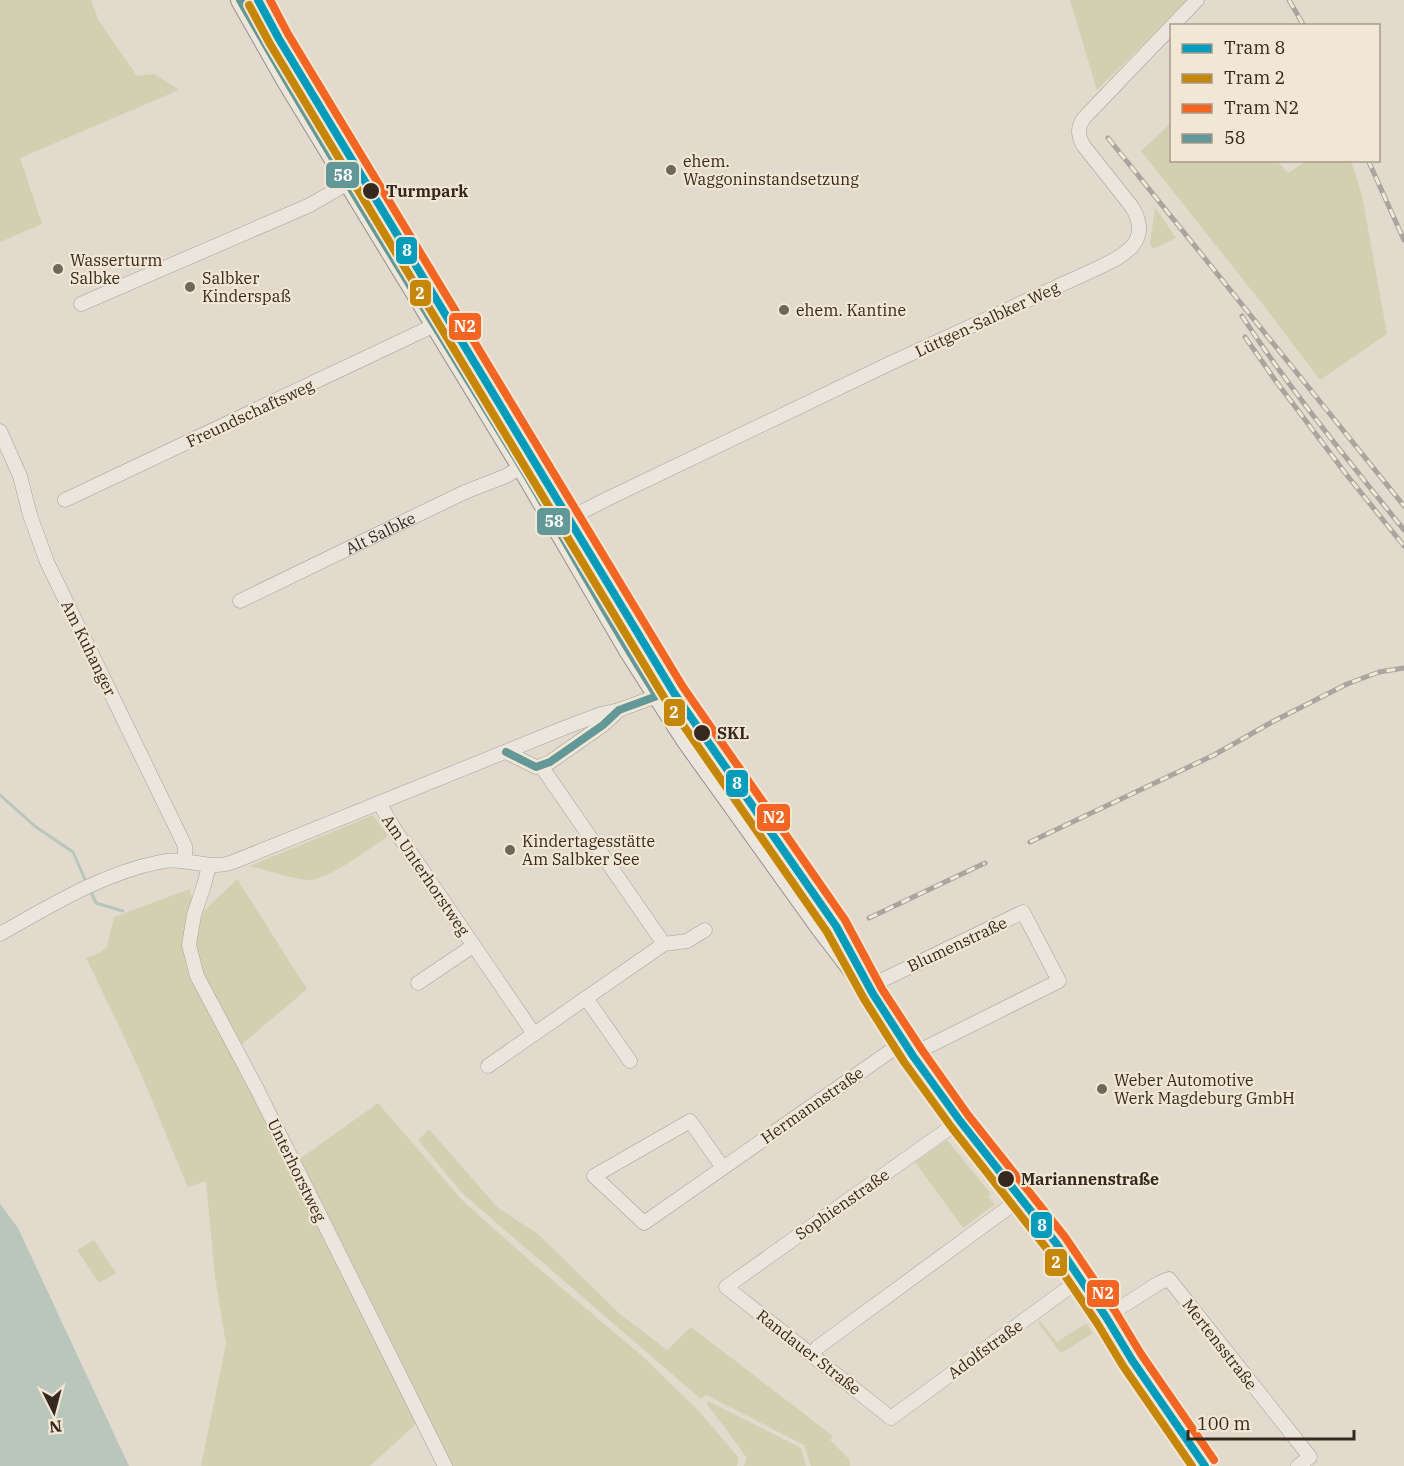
<svg xmlns="http://www.w3.org/2000/svg" width="1404" height="1466" font-family="'IBM Plex Serif',serif">
<style>
.green{fill:#d2d0b1}
.water{fill:#b8c6bc}
.lines{fill:none;stroke-linecap:round;stroke-linejoin:round}
.stream{stroke:#b8c6bc;stroke-width:3}
.minor-casing{stroke:#a79f96;stroke-width:15}
.secondary-casing{stroke:#978f86;stroke-width:20}
.minor{stroke:#eae6de;stroke-width:14}
.secondary{stroke:#eae6de;stroke-width:18}
.rail-casing{stroke:#aaa49e;stroke-width:5}
.rail{stroke:#f2e7d4;stroke-width:3;stroke-dasharray:9;stroke-linecap:butt}
.bus-1-casing{stroke:#f2e7d4;stroke-width:12}
.bus-1{stroke:#639898;stroke-width:8}
.tram-1-casing{stroke:#f2e7d4;stroke-width:12}
.tram-2-casing{stroke:#f2e7d4;stroke-width:12}
.tram-3-casing{stroke:#f2e7d4;stroke-width:12}
.tram-1{stroke:#059cbc;stroke-width:8}
.tram-2{stroke:#c68608;stroke-width:8}
.tram-3{stroke:#f26522;stroke-width:8}
.poi-dot{fill:#72665c;stroke:#f2e7d4;stroke-width:2}
.stop-dot{fill:#35281f;stroke:#f2e7d4;stroke-width:2}
.labels{text-anchor:middle;dominant-baseline:central;stroke-width:4.5;stroke-linejoin:round;paint-order:stroke}
.poi-label{font-size:16px;fill:#35281f;stroke:#f2e7d4;text-anchor:start}
.stop-label{font-size:16px;font-weight:bold;fill:#35281f;stroke:#f2e7d4;text-anchor:start}
.street-label{font-size:16px;fill:#35281f;stroke:#f2e7d4}
.line-badge{stroke:#f2e7d4;stroke-width:2}
.badge-label{font-size:16px;text-anchor:middle;font-weight:bold;fill:#fff}
</style>
<rect width="100%" height="100%" fill="#e2dacd"/>
<g class="green">
<path d="M0 0H91L99 21 137 76 154 74 179 90 20 158 42 224 0 242Z"/>
<path d="M1070 0H1188L1097 90Z"/>
<path d="M1171 123 1172 160 1277 161 1288 173 1306 161H1351L1362 195 1387 334 1320 380 1268 311 1141 151Z"/>
<path d="M1155 207 1176 238 1153 249 1150 244Z"/>
<path d="M373 815 388 836C370 848 330 879 310 880 295 880 266 870 250 866Z"/>
<path d="M237 879 307 989 240 1046 202 974 193 939 203 912Z"/>
<path d="M190 889 193 905 184 947 419 1421 370 1466H201L226 1344 215 1277 206 1181 188 1187C173 1154 161 1121 147 1088 128 1044 107 1001 86 958L99 953 107 947 114 917Z"/>
<path d="M378 1103 463 1201 537 1267 641 1355 696 1408 739 1458 737 1466H453L297 1161Z"/>
<path d="M429 1129 498 1208 538 1234 620 1314 667 1350 691 1327 833 1436 830 1440 849 1459 850 1466H811L804 1445 706 1395 701 1399 463 1194 418 1140Z"/>
<path d="M947 1140 991 1194 988 1197 995 1204 963 1228 915 1162Z"/>
<path d="M94 1240 116 1273 99 1283 77 1250Z"/>
<path d="M1040 1321 1057 1342 1086 1323 1093 1333 1061 1353 1038 1323Z"/>
<path d="M708 1401 801 1448 806 1466H744L747 1458 707 1404Z"/>
</g>
<path class="water" d="M0 1204 18 1228 129 1466H0Z"/>
<g class="lines">
<g class="stream">
<path d="M0 795 36 827 73 852 87 884"/>
<path d="M90 890 96 903 123 911"/>
</g>
<g class="minor-casing">
<g id="minor">
<path d="M81 304 273 221 310 205 348 183"/>
<path d="M0 431 20 476 30 515 47 562 185 846V861"/>
<path d="M65 500 435 325"/>
<path d="M556 525 607 499 893 362 1100 267C1126 255 1152 240 1132 207L1083 145C1078 135 1077 127 1084 118L1197 0"/>
<path id="s1" d="M240 601 409 519 465 492 506 476 521 467"/>
<path d="M506 752 536 767 541 766 550 762 603 725 619 710"/>
<path d="M541 766 664 944"/>
<path d="M379 803 397 833 534 1034"/>
<path d="M209 866 204 885 194 915 189 945 197 976 258 1091 445 1466"/>
<path d="M0 934C50 906 103 873 160 862 186 856 208 871 233 862L564 728 601 714 619 710 657 696"/>
<path d="M418 983 473 946"/>
<path d="M866 988 1023 912 1059 981 925 1048 911 1057"/>
<path d="M586 998 630 1061"/>
<path d="M488 1066 664 944 687 941 705 930"/>
<path d="M958 1122 726 1287 891 1418 1079 1280"/>
<path d="M723 1168 690 1121 594 1176 644 1223 902 1043"/>
<path d="M1104 1318 1159 1283 1169 1279 1310 1457 1298 1466"/>
<path d="M812 1354 818 1347 1020 1199"/>
</g>
</g>
<g class="secondary-casing">
<path id="secondary" d="M240 0 286 81 521 467 629 652 657 696 686 741 820 928 866 988 911 1057 958 1122 1020 1199 1054 1244 1104 1318 1130 1361 1202 1466"/>
</g>
<use href="#minor" class="minor"/>
<use href="#secondary" class="secondary"/>
<g class="rail-casing">
<g id="rail">
<path d="M1289 0 1304 26"/>
<path d="M1108 138 1404 506"/>
<path d="M1368 160 1404 240"/>
<path d="M1242 316C1291 391 1348 460 1404 530"/>
<path d="M1245 337 1275 380 1346 474 1404 546"/>
<path d="M1030 842 1214 755 1272 722 1347 684 1379 672 1404 668"/>
<path d="M869 918 985 863"/>
</g>
</g>
<use href="#rail" class="rail"/>
<g class="bus-1-casing">
<g id="bus-1">
<path d="M240 0C328 155 423 306 516 458 564 537 607 618 657 696"/>
<path d="M506 752 536 767 550 762 603 725 619 710 657 696"/>
</g>
</g>
<use href="#bus-1" class="bus-1"/>
<g class="tram-1-casing">
<path id="tram-1" d="M258 0 279 39 674 693 836 926 873 994 913 1056 960 1121 1056 1243 1106 1317 1132 1360 1205 1466"/>
</g>
<g class="tram-2-casing">
<path id="tram-2" d="M249 5 270 44 665 699 827 932 864 999 904 1062 952 1128 1047 1249 1097 1323 1123 1366 1192 1466"/>
</g>
<g class="tram-3-casing">
<path id="tram-3" d="M270 0 288 34 683 687 845 920 882 989 922 1050 968 1115 1065 1237 1115 1311 1141 1354 1214 1460"/>
</g>
<use href="#tram-1" class="tram-1"/>
<use href="#tram-2" class="tram-2"/>
<use href="#tram-3" class="tram-3"/>
</g>
<g class="poi-dot">
<circle cx="671" cy="170" r="6"/>
<circle cx="58" cy="269" r="6"/>
<circle cx="190" cy="287" r="6"/>
<circle cx="784" cy="310" r="6"/>
<circle cx="510" cy="850" r="6"/>
<circle cx="1102" cy="1089" r="6"/>
</g>
<g class="stop-dot">
<circle cx="371" cy="191" r="9"/>
<circle cx="702" cy="733" r="9"/>
<circle cx="1006" cy="1179" r="9"/>
</g>
<g class="labels">
<g class="poi-label">
<text x="683" y="161">ehem.<tspan x="683" dy="18">Waggoninstandsetzung</tspan></text>
<text x="70" y="260">Wasserturm<tspan x="70" dy="18">Salbke</tspan></text>
<text x="202" y="278">Salbker<tspan x="202" dy="18">Kinderspaß</tspan></text>
<text x="796" y="310">ehem. Kantine</text>
<text x="522" y="841">Kindertagesstätte<tspan x="522" dy="18">Am Salbker See</tspan></text>
<text x="1114" y="1080">Weber Automotive<tspan x="1114" dy="18">Werk Magdeburg GmbH</tspan></text>
</g>
<g class="stop-label">
<text x="386" y="191">Turmpark</text>
<text x="717" y="733">SKL</text>
<text x="1021" y="1179">Mariannenstraße</text>
</g>
<g class="street-label">
<text transform="translate(987 319) rotate(-25)">Lüttgen-Salbker Weg</text>
<text transform="translate(250 413) rotate(-25)">Freundschaftsweg</text>
<text stroke="none"><textPath href="#s1" startOffset="156">Alt Salbke</textPath></text>
<text transform="translate(89 648) rotate(64)">Am Kuhanger</text>
<text transform="translate(426 875) rotate(56)">Am Unterhorstweg</text>
<text transform="translate(957 944) rotate(-25)">Blumenstraße</text>
<text transform="translate(812 1105) rotate(-35)">Hermannstraße</text>
<text transform="translate(297 1170) rotate(64)">Unterhorstweg</text>
<text transform="translate(842 1204) rotate(-35)">Sophienstraße</text>
<text transform="translate(1220 1344) rotate(52)">Mertensstraße</text>
<text transform="translate(985 1349) rotate(-36)">Adolfstraße</text>
<text transform="translate(809 1352) rotate(38)">Randauer Straße</text>
</g>
</g>
<g class="line-badge">
<rect x="325" y="161" width="35" height="28" rx="6" fill="#639898"/>
<rect x="395" y="236" width="23" height="29" rx="6" fill="#059cbc"/>
<rect x="409" y="279" width="23" height="28" rx="6" fill="#c68608"/>
<rect x="448" y="312" width="34" height="29" rx="6" fill="#f26522"/>
<rect x="536" y="507" width="35" height="29" rx="6" fill="#639898"/>
<rect x="663" y="698" width="23" height="29" rx="6" fill="#c68608"/>
<rect x="725" y="769" width="24" height="29" rx="6" fill="#059cbc"/>
<rect x="756" y="803" width="35" height="29" rx="6" fill="#f26522"/>
<rect x="1030" y="1211" width="23" height="28" rx="6" fill="#059cbc"/>
<rect x="1044" y="1248" width="24" height="29" rx="6" fill="#c68608"/>
<rect x="1086" y="1279" width="34" height="29" rx="6" fill="#f26522"/>
</g>
<g class="badge-label">
<text x="343" y="181">58</text>
<text x="407" y="256">8</text>
<text x="420" y="299">2</text>
<text x="465" y="332">N2</text>
<text x="554" y="527">58</text>
<text x="674" y="718">2</text>
<text x="737" y="789">8</text>
<text x="774" y="823">N2</text>
<text x="1042" y="1231">8</text>
<text x="1056" y="1268">2</text>
<text x="1103" y="1299">N2</text>
</g>
<rect x="1170" y="24" width="210" height="138" fill="#f2e7d4" stroke="#a69b8c" stroke-width="1.5"/>
<rect x="1182" y="44" width="30" height="9" fill="#059cbc" stroke="#a69b8c" stroke-width="1.5"/>
<text x="1224" y="54" font-size="18" fill="#35281f">Tram 8</text>
<rect x="1182" y="74" width="30" height="9" fill="#c68608" stroke="#a69b8c" stroke-width="1.5"/>
<text x="1224" y="84" font-size="18" fill="#35281f">Tram 2</text>
<rect x="1182" y="104" width="30" height="9" fill="#f26522" stroke="#a69b8c" stroke-width="1.5"/>
<text x="1224" y="114" font-size="18" fill="#35281f">Tram N2</text>
<rect x="1182" y="134" width="30" height="9" fill="#639898" stroke="#a69b8c" stroke-width="1.5"/>
<text x="1224" y="144" font-size="18" fill="#35281f">58</text>
<g transform="translate(54 1412) rotate(174)" stroke="#f2e7d4" stroke-width="4.5" paint-order="stroke">
<path d="M0-4.5L10 22L0 15L-10 22Z" fill="#35281f"/>
<text y="-9" font-size="16" font-weight="bold" text-anchor="middle" fill="#35281f">N</text>
</g>
<path d="M1188 1430v9h166v-9" fill="none" stroke="#35281f" stroke-width="3"/>
<text x="1197" y="1430" font-size="18" fill="#35281f" stroke="#f2e7d4" stroke-width="4.5" paint-order="stroke">100 m</text>
</svg>
